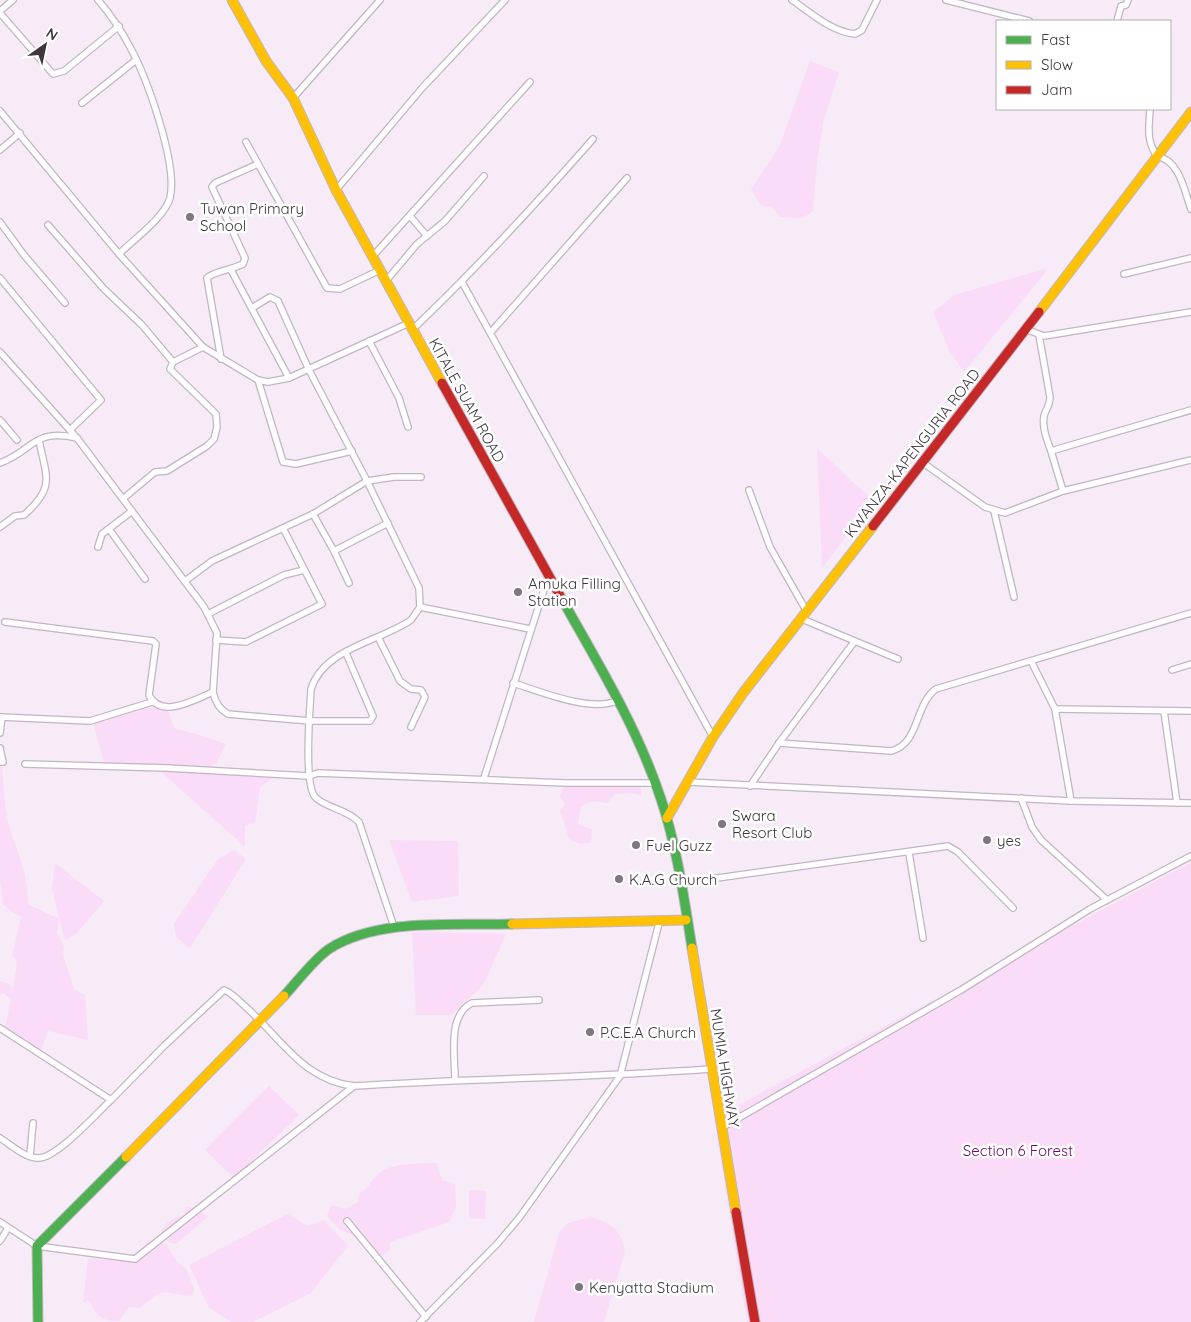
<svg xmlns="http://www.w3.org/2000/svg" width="1191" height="1322" font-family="Quicksand,sans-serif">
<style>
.green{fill:#fadcf9}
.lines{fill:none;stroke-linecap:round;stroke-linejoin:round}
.street-casing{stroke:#c0b7c0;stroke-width:8}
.fast-casing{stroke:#c0b7c0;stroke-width:11}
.slow-casing{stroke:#c0b7c0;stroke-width:11}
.jam-casing{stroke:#c0b7c0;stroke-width:11}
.street{stroke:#fefcfe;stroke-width:5.5}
.fast{stroke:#4caf50;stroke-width:9}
.slow{stroke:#ffc107;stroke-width:9}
.jam{stroke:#c62828;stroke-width:9}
.poi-dot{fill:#7f767f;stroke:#fff;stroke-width:2}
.labels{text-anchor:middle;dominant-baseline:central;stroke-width:5;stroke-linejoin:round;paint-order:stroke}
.poi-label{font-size:15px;fill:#3f373f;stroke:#fff;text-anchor:start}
.street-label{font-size:15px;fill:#3f373f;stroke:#fff}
.park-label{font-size:15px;fill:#680b69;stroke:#fff}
</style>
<rect width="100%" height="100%" fill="#f6ebf6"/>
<g class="green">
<path d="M810 61 839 72 823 123 817 163 813 211 803 218 780 217 773 208 761 205 751 189 780 145Z"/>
<path d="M1045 269V273L964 372 949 350 933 312 954 295Z"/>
<path d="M817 448 873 501 822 568Z"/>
<path d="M147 707 168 711 175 729C194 732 208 739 226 744L216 764 209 767 104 763 93 722Z"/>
<path d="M0 765H2C4 787 4 811 11 832 19 856 29 879 28 904L59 919 52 887 55 863 104 901 76 934 65 940 59 920 57 933 64 947 63 955 74 989 85 995 88 1040 48 1031 41 1050 5 1028 11 999 3 993 0 995V981L9 984 13 989 17 961 12 956 21 917 11 911 3 904 0 880Z"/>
<path d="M159 770 274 777 260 787 255 823 245 825V847Z"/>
<path d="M564 786 641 787V795L629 793 615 794 608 803 593 801 581 807 578 824 592 830 591 842 580 844 569 839 560 810 565 805 560 796Z"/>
<path d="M389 840 458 841 459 896 412 902Z"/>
<path d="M234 850 246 859 190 948 176 937 174 924 218 859Z"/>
<path d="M1191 862V1322H747L714 1118Z"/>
<path d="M412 932 506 934 483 985 451 1015H416Z"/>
<path d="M269 1086 299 1115 234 1178 205 1150Z"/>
<path d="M436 1163 442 1180 455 1184 456 1207 449 1222 390 1242V1250L382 1256 359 1238 339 1229 327 1216 331 1205 345 1209 358 1202 359 1194C370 1187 371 1180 378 1174 393 1162 418 1164 436 1163Z"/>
<path d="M469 1190 486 1191 485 1219 469 1218Z"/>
<path d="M186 1206 195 1208 208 1217 176 1244 168 1242 161 1230 169 1221 184 1214Z"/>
<path d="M287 1214 308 1226 324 1220 348 1246 311 1293 253 1322H231L209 1308 189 1265Z"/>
<path d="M590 1217C610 1221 622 1231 625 1252L604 1322H534L559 1233 568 1223Z"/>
<path d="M148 1240 166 1244 179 1264 187 1270 194 1289 192 1296C161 1294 167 1285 140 1308L129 1307 119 1321C100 1321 97 1316 88 1300L83 1303 88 1258 134 1262Z"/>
</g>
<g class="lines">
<g class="street-casing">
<g id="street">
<path d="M98 0C111 15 121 30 130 47 147 78 178 164 170 198 165 217 133 240 119 254"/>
<path d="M792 0C811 13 832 32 855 34L862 30 877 0"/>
<path d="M946 0 1029 21"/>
<path d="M0 11 13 0"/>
<path d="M0 13 53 74 64 71 119 26"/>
<path d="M1117 21 1121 6 1126 5 1128 0"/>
<path d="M293 98 380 0"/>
<path d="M82 103 136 60"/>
<path d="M1150 109C1149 127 1146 141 1157 156 1180 161 1184 190 1191 209"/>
<path d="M0 111 119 254 203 347 258 380 268 382 289 378 409 323"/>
<path d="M246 142 327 288 340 289 380 270"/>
<path d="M0 150 20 133"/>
<path d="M336 190 423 87 505 0"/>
<path d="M410 216 427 236"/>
<path d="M0 222 24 255 65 303"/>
<path d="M48 225 104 289 142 325 173 362"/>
<path d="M373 256 530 82"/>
<path d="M231 270 289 378"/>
<path d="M1124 274 1191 258"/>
<path d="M0 278 101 400 70 430"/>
<path d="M386 281 417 244 445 221 484 176"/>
<path d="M462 282 713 737"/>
<path d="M252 308 270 297 278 301 309 370 367 481 419 588 420 607 411 620C379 642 324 648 311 689 310 709 303 787 316 798 329 809 346 809 359 822L394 927"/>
<path d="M413 329C476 269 535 205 593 139"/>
<path d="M1025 329 1044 336 1191 312"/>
<path d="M491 332 627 178"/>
<path d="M1039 335 1050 397C1050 405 1046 409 1044 416 1042 428 1047 440 1051 451"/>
<path d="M369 341 399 398 408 427"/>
<path d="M0 352 77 438 204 607 217 633 213 692C215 702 219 709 228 714L310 721H370L373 716 346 653"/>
<path d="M221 359 207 278C212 272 234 269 243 264L245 258 212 187 215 183 258 164"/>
<path d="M258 380 283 462 296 464 352 451"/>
<path d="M0 420 17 440"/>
<path d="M922 462 985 507 1005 513 1063 491 1191 460"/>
<path d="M0 463C33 451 33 428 77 438"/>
<path d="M749 490 770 547 807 612"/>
<path d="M1063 491 1051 451 1191 410"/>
<path d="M124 498 155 472 167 471 207 446 214 439 217 427 216 414 170 369 173 362 203 347"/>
<path d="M994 511 1014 597"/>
<path d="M313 514 334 551 349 583"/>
<path d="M0 527 15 516 24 515C56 487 46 477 39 440"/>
<path d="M109 529 145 579"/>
<path d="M98 547 102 534 132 511"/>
<path d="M334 551 388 523"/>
<path d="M185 581 212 561 313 514 367 481 394 477H421"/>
<path d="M420 607 530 629"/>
<path d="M208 614 284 575 304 570"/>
<path d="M802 619 898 659"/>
<path d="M5 622 153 641 156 644 149 695C161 720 196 699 213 692"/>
<path d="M378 637 400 681 411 689 421 690 425 697 411 727"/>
<path d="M216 640 246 642 322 604 283 528"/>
<path d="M1031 661 1055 709 1071 801"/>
<path d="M1172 670 1191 664"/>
<path d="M513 683C542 692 589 712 617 701"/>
<path d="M1055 709 1191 711"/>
<path d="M1164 711 1177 803"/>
<path d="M0 717 90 721 152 702"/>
<path d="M0 733 2 717"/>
<path d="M779 743 891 751C920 744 914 705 936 689L1191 613"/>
<path d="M0 748 3 762H0"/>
<path d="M25 764 167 768 309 776 318 773 566 783H655"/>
<path d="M484 778 548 577"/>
<path d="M688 782 1071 801 1191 803"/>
<path d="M750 786 779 743 854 642"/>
<path d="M1021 798 1032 827 1041 840 1107 900"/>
<path d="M909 853 923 938"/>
<path d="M681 883 948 846 958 852 1013 908"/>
<path d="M0 1028 111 1100 165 1045 224 990C233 993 241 1003 248 1009 283 1041 304 1080 354 1086 473 1078 592 1078 710 1069"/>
<path d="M455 1079C455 1056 447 1015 472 1003L539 1000"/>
<path d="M721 1128 961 990 1090 909 1191 856"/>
<path d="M0 1138C11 1145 25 1158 38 1158 56 1159 97 1113 111 1100"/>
<path d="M30 1156 33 1123"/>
<path d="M347 1221 426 1317"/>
<path d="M0 1222 37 1246 135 1259 354 1086"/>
<path d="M0 1241 8 1228"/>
<path d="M420 1322 497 1244 519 1218 620 1076 660 919"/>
</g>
</g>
<g class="fast-casing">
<g id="fast">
<path d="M559 594C596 660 637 726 661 799 677 847 684 898 692 948"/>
<path d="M284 996C297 982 314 959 329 949 379 917 455 926 512 924"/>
<path d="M38 1322 37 1246 126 1157"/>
</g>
</g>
<g class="slow-casing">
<g id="slow">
<path d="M232 0 266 61 293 98 336 190 442 383"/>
<path d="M1039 312 1191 112"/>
<path d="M667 818 713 737 743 693 873 526"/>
<path d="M512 924 686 920"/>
<path d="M692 948 736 1212"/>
<path d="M126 1157 284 996"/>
</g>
</g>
<g class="jam-casing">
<g id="jam">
<path d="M442 383 559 594"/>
<path d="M873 526 1039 312"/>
<path d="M736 1212 755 1322"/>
</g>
</g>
<use href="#street" class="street"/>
<use href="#fast" class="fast"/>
<use href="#slow" class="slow"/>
<use href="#jam" class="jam"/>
</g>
<g class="poi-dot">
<circle cx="190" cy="217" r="5"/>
<circle cx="518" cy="592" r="5"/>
<circle cx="722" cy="824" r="5"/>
<circle cx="987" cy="840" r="5"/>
<circle cx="636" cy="845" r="5"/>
<circle cx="619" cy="879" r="5"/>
<circle cx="590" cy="1032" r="5"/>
<circle cx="579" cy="1287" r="5"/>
</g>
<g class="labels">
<g class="poi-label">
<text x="200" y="208">Tuwan Primary<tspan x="200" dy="17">School</tspan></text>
<text x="528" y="583">Amuka Filling<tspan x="528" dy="17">Station</tspan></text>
<text x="732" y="815">Swara<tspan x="732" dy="17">Resort Club</tspan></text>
<text x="997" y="840">yes</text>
<text x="646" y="845">Fuel Guzz</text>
<text x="629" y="879">K.A.G Church</text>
<text x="600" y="1032">P.C.E.A Church</text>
<text x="589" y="1287">Kenyatta Stadium</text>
</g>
<g class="street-label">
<text transform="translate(467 400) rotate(61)">KITALE SUAM ROAD</text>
<text transform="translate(912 453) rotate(-52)">KWANZA-KAPENGURIA ROAD</text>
<text transform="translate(725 1068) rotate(81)">MUMIA HIGHWAY</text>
</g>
<g class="park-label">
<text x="1018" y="1150">Section 6 Forest</text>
</g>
</g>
<rect x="996" y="20" width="175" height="90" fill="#ffffff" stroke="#b2afb2"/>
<rect x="1006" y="36" width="25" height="8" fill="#4caf50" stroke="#b2afb2"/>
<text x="1041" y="45" font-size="15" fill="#3f373f">Fast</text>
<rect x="1006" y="61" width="25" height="8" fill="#ffc107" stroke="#b2afb2"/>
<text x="1041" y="70" font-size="15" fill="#3f373f">Slow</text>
<rect x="1006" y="86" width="25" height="8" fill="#c62828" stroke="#b2afb2"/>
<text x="1041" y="95" font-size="15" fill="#3f373f">Jam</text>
<g transform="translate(45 45) rotate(33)" stroke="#ffffff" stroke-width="4" paint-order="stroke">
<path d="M0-4L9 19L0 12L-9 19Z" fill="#3f373f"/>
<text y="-8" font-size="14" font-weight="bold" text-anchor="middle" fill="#3f373f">N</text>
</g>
</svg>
